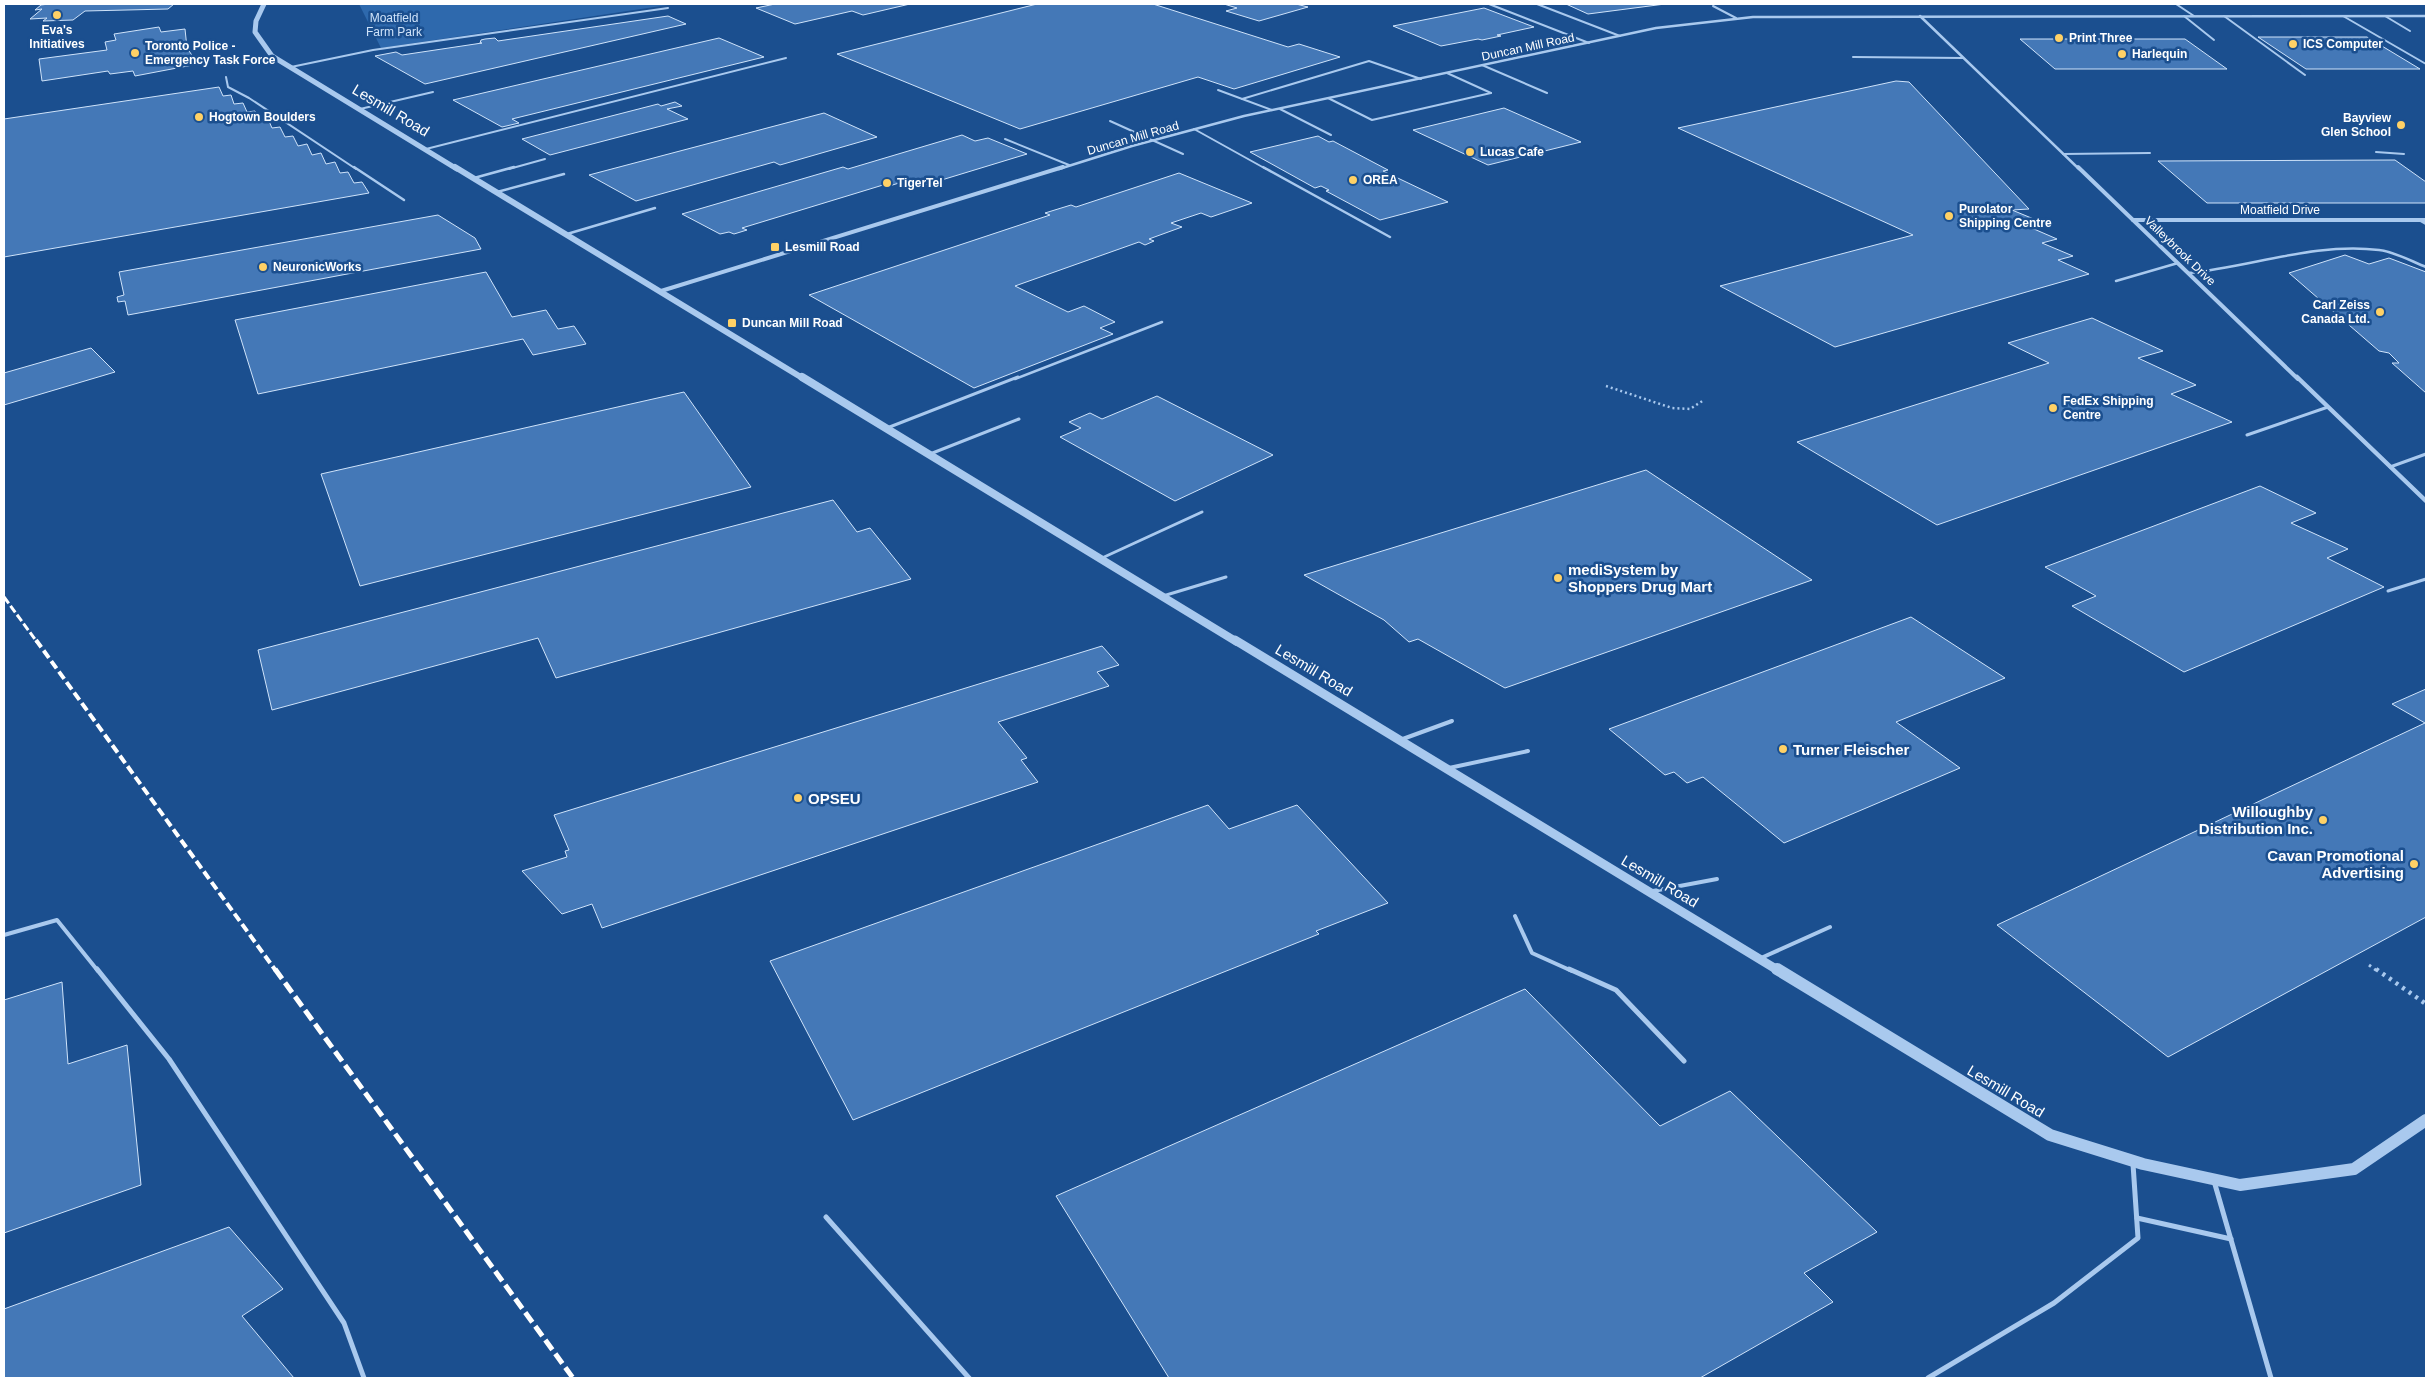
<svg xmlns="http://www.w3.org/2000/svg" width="2430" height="1382" font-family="Arial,sans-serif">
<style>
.green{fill:#2e69ad}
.building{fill:#4478b7;stroke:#cfe3fa}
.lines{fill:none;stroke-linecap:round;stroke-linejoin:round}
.path-far2{stroke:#a9c9ee;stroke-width:2.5;stroke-dasharray:2 3;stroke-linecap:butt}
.path-far1{stroke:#a9c9ee;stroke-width:3;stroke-dasharray:2.5 4;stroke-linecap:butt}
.path{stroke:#a9c9ee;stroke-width:4.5;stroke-dasharray:3 5;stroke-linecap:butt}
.service-far4{stroke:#a9c9ee;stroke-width:2}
.service-far3{stroke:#a9c9ee;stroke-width:2.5}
.service-far2{stroke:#a9c9ee;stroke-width:3}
.service-far1{stroke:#a9c9ee;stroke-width:4}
.service{stroke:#a9c9ee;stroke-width:5}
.minor-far2{stroke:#a9c9ee;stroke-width:2.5}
.minor-far1{stroke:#a9c9ee;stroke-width:4}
.minor{stroke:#a9c9ee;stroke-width:4.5}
.tertiary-far4{stroke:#a9c9ee;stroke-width:5}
.tertiary-far3{stroke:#a9c9ee;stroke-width:6}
.tertiary-far2{stroke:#a9c9ee;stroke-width:8}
.tertiary-far1{stroke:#a9c9ee;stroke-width:9}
.tertiary{stroke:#a9c9ee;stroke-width:12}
.rail-far2{stroke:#fff;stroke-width:3;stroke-dasharray:8 3;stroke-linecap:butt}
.rail-far1{stroke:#fff;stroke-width:4;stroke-dasharray:9 4;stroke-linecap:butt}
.rail{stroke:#fff;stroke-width:5;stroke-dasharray:12 5;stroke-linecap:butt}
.poi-dot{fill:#ffd166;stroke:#1b4f8f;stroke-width:2}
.labels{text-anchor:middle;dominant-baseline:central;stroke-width:5;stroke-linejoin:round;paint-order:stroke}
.far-park-label{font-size:12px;fill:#cfe3fa;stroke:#1b4f8f}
.far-poi-label{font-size:12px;font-weight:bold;fill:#fff;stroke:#1b4f8f;text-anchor:start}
.far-street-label{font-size:12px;fill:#fff;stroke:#1b4f8f}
.street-label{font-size:15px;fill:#fff;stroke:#1b4f8f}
.poi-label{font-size:15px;font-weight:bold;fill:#fff;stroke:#1b4f8f;text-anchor:start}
</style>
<rect width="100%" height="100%" fill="#1b4f8f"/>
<path class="green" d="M359 4H674L381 48Z"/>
<g class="building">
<path d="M49 4H174L168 9 85 11 73 20 43 21 47 18 30 19 42 9 35 10 41 5Z"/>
<path d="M775 4H910L863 15 852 11 795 24 756 8Z"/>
<path d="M1037 4H1153L1288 47 1299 44 1340 57 1234 89 1198 77 1020 129 837 54Z"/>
<path d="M1224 4H1296L1308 7 1259 21 1226 11 1237 8Z"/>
<path d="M1566 4H1665L1588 14Z"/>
<path d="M1484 8 1534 27 1497 35 1501 36 1482 40 1478 39 1441 46 1393 26Z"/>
<path d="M668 16 686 24 425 84 375 56 396 52 402 55 482 43H480L481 40 485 39 495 38 498 41Z"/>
<path d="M159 27 161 32 185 29 187 48 198 64 135 76 133 71 110 74 108 71 42 81 39 59 107 50 105 42 116 40 114 34Z"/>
<path d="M2258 37H2367L2420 69H2306Z"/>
<path d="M719 38 764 57 512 119 519 123 502 127 453 100Z"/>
<path d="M2020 39H2185L2227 69H2055Z"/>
<path d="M1896 81 1909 82 2029 209 2012 210 2041 222 2027 226 2057 239 2042 243 2073 256 2058 260 2089 274 1835 347 1720 286 1913 235 1678 128Z"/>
<path d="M219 87 223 96 231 95 234 104 243 103 247 112 255 111 259 120 268 119 272 128 280 127 285 137 293 136 298 146 307 144 312 155 321 153 326 164 335 162 340 173 348 172 354 183 362 182 369 193 4 257V119Z"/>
<path d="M675 102 682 106 667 109 688 119 550 155 522 139 658 104 661 106Z"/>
<path d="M1504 108 1581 142 1488 165 1413 130Z"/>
<path d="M824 113 877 137 780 165 774 162 636 201 589 175Z"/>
<path d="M962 135 975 141 988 138 1027 154 912 189 899 183 886 187 883 185 742 228 747 230 734 234 729 232 720 234 682 214 843 167 848 169Z"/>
<path d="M1318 136 1329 142 1333 141 1388 170 1383 171 1448 202 1380 220 1326 191 1329 190 1321 186 1315 188 1250 152Z"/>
<path d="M2395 160 2426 182V203H2207L2158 161Z"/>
<path d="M1179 173 1252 203 1211 217 1201 213 1171 223 1182 227 1149 239 1154 241 1145 245 1139 242 1015 286 1068 312 1084 306 1115 322 1100 328 1113 334 974 388 809 295 1050 215 1045 213 1071 205 1076 207Z"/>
<path d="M438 215 475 238 481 249 128 315 125 301 118 302 117 297 124 295 119 272Z"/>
<path d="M2345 255 2369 264 2389 258 2426 272V393L2392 363H2399L2389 353 2379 351 2289 273Z"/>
<path d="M486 272 512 317 546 310 558 329 574 326 586 344 533 355 523 339 258 394 235 320Z"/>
<path d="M2092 318 2163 351 2138 358 2196 385 2171 394 2232 422 1937 525 1797 442 2049 363 2008 343Z"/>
<path d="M91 348 115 372 4 405V373Z"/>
<path d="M684 392 751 487 360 586 321 474Z"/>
<path d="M1157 396 1273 455 1175 501 1060 437 1081 428 1069 422 1090 413 1102 419Z"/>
<path d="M1646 470 1812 580 1505 688 1418 639 1409 642 1384 620 1304 575Z"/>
<path d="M2260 486 2316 513 2291 523 2348 549 2327 558 2384 587 2184 672 2072 606 2096 596 2045 567Z"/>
<path d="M833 500 857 532 870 528 911 579 556 678 538 638 272 710 258 650Z"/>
<path d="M1911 617 2005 678 1896 722 1960 768 1784 843 1703 777 1687 783 1674 772 1665 775 1609 729Z"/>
<path d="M1102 646 1119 665 1097 672 1109 686 998 722 1027 758 1021 760 1038 782 602 928 592 904 562 914 522 871 567 857 565 851 569 850 554 815Z"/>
<path d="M2426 689V917L2168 1057 1997 925 2425 723 2392 704Z"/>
<path d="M1208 805 1229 829 1297 805 1388 903 1316 931 1319 934 853 1120 770 961Z"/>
<path d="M62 982 68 1064 127 1045 141 1185 4 1233V1000Z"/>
<path d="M1525 989 1660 1126 1730 1091 1877 1232 1804 1273 1833 1302 1700 1378H1169L1056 1196Z"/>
<path d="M229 1227 283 1289 242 1316 294 1378H4V1309Z"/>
</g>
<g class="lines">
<path class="path-far2" d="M1606 386 1672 408 1690 409 1704 400"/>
<path class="path-far1" d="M2369 965 2377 971"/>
<path class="path" d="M2376 969 2426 1004"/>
<g class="service-far4">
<path d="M1489 4 1589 43"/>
<path d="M1537 4 1620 36"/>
<path d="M2176 4 2194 16"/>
<path d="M1713 6 1736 18"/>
<path d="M2184 16 2214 40"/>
<path d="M2224 16 2305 75"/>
<path d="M2343 16 2426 64"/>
<path d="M2385 16 2410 31"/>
<path d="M1853 57 1963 58"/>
<path d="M1482 65 1547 93"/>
<path d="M291 67 373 50 668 8"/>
<path d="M1447 73 1491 93"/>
<path d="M226 77 228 87 249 98 356 169"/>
<path d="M1218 90 1272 110"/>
<path d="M1328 98 1372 120 1491 93"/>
<path d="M1242 99 1369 61 1421 79"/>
<path d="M360 109 433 92"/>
<path d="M1280 109 1331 135"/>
<path d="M1110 121 1183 154"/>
<path d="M1194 129 1266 169"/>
<path d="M1005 139 1069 165"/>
<path d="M426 149 786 58"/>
<path d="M2376 152 2404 154"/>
<path d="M2063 154 2150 153"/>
<path d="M509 169 545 159"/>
</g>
<g class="service-far3">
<path d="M354 167 404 200"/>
<path d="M1263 167 1390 237"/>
<path d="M474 178 514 167"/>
<path d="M497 192 564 174"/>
<path d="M2419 220 2426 224"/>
<path d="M567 234 655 208"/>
<path d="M2188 273C2251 267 2315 242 2379 250 2395 252 2411 261 2426 267"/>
<path d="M2116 281 2178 263"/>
<path d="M1015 379 1162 322"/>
</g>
<g class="service-far2">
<path d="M887 428 1018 377"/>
<path d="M2247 435 2328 407"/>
<path d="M930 454 1019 419"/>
<path d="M2390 467 2426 454"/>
<path d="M1102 558 1202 512"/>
<path d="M2388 591 2426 579"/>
<path d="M1163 596 1226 577"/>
</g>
<g class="service-far1">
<path d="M1400 740 1452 721"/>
<path d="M1449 768 1528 751"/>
<path d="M1653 891 1717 879"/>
<path d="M1515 916 1532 953 1572 971"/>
<path d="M4 935 57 920 98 971"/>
<path d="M1761 958 1830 927"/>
</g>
<g class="service">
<path d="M97 969 169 1059 344 1323 364 1378"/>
<path d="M1569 969 1616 990 1684 1061"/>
<path d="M2214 1181 2271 1378"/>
<path d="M826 1217 969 1378"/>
<path d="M2137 1218 2231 1239"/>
<path d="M1928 1378 2054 1303 2138 1238 2133 1164"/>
</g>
<g class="minor-far2">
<path d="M1920 16 2079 169"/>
<path d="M1059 169 1132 146 1244 116 1656 28 1753 17 2426 16"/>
</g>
<g class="minor-far1">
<path d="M2078 167 2298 379"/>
<path d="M2133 220H2426"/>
<path d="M661 291 1063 167"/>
</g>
<path class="minor" d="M2297 377 2426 501"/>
<path class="tertiary-far4" d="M264 4 256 21 255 32 272 56 457 169"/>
<path class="tertiary-far3" d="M455 167 804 379"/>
<path class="tertiary-far2" d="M802 377 1237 642"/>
<path class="tertiary-far1" d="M1235 640 1779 971"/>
<path class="tertiary" d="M1777 969 2050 1135 2143 1164 2240 1185 2354 1169 2426 1120"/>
<path class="rail-far2" d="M4 597 37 642"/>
<path class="rail-far1" d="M36 640 276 971"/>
<path class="rail" d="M275 969 573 1378"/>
</g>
<g class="poi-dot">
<circle cx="57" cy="15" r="5"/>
<circle cx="2059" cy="38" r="5"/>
<circle cx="2293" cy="44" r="5"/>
<circle cx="135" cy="53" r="5"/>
<circle cx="2122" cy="54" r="5"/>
<circle cx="199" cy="117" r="5"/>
<circle cx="2401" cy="125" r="5"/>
<circle cx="1470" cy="152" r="5"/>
<circle cx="1353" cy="180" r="5"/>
<circle cx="887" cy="183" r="5"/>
<circle cx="1949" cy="216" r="5"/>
<rect x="770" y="242" width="10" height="10" rx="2.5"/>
<circle cx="263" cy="267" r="5"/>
<circle cx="2380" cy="312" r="5"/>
<rect x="727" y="318" width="10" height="10" rx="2.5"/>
<circle cx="2053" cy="408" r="5"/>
<circle cx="1558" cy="578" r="5"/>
<circle cx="1783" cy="749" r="5"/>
<circle cx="798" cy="798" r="5"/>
<circle cx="2323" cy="820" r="5"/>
<circle cx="2414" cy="864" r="5"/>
</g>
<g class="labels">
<g class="far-park-label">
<text x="394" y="18">Moatfield<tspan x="394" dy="14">Farm Park</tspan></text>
</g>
<g class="far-poi-label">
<text x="57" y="30" text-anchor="middle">Eva's<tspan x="57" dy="14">Initiatives</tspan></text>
<text x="2069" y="38">Print Three</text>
<text x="2303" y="44">ICS Computer</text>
<text x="145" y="46">Toronto Police -<tspan x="145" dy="14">Emergency Task Force</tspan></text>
<text x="2132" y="54">Harlequin</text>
<text x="209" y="117">Hogtown Boulders</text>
<text x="2391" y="118" text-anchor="end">Bayview<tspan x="2391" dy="14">Glen School</tspan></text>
<text x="1480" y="152">Lucas Cafe</text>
<text x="1363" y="180">OREA</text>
<text x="897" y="183">TigerTel</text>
<text x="1959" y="209">Purolator<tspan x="1959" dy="14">Shipping Centre</tspan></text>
<text x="785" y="247">Lesmill Road</text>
<text x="273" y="267">NeuronicWorks</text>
<text x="2370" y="305" text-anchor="end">Carl Zeiss<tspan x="2370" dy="14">Canada Ltd.</tspan></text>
<text x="742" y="323">Duncan Mill Road</text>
<text x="2063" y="401">FedEx Shipping<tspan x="2063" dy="14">Centre</tspan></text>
</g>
<g class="far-street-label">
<text transform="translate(1528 47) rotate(-12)">Duncan Mill Road</text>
<text transform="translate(1133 138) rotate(-16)">Duncan Mill Road</text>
<text x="2280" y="210">Moatfield Drive</text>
<text transform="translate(2180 251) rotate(44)">Valleybrook Drive</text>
</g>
<g class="street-label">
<text transform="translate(391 110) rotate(31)">Lesmill Road</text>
<text transform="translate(1314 670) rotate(31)">Lesmill Road</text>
<text transform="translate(1660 881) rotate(31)">Lesmill Road</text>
<text transform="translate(2006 1091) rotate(31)">Lesmill Road</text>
</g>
<g class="poi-label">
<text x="1568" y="569">mediSystem by<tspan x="1568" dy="17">Shoppers Drug Mart</tspan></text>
<text x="1793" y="749">Turner Fleischer</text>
<text x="808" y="798">OPSEU</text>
<text x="2313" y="811" text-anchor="end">Willoughby<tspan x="2313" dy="17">Distribution Inc.</tspan></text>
<text x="2404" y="855" text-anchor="end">Cavan Promotional<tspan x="2404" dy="17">Advertising</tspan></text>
</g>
</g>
<rect width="2430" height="1382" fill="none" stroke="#ffffff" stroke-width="10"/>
</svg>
